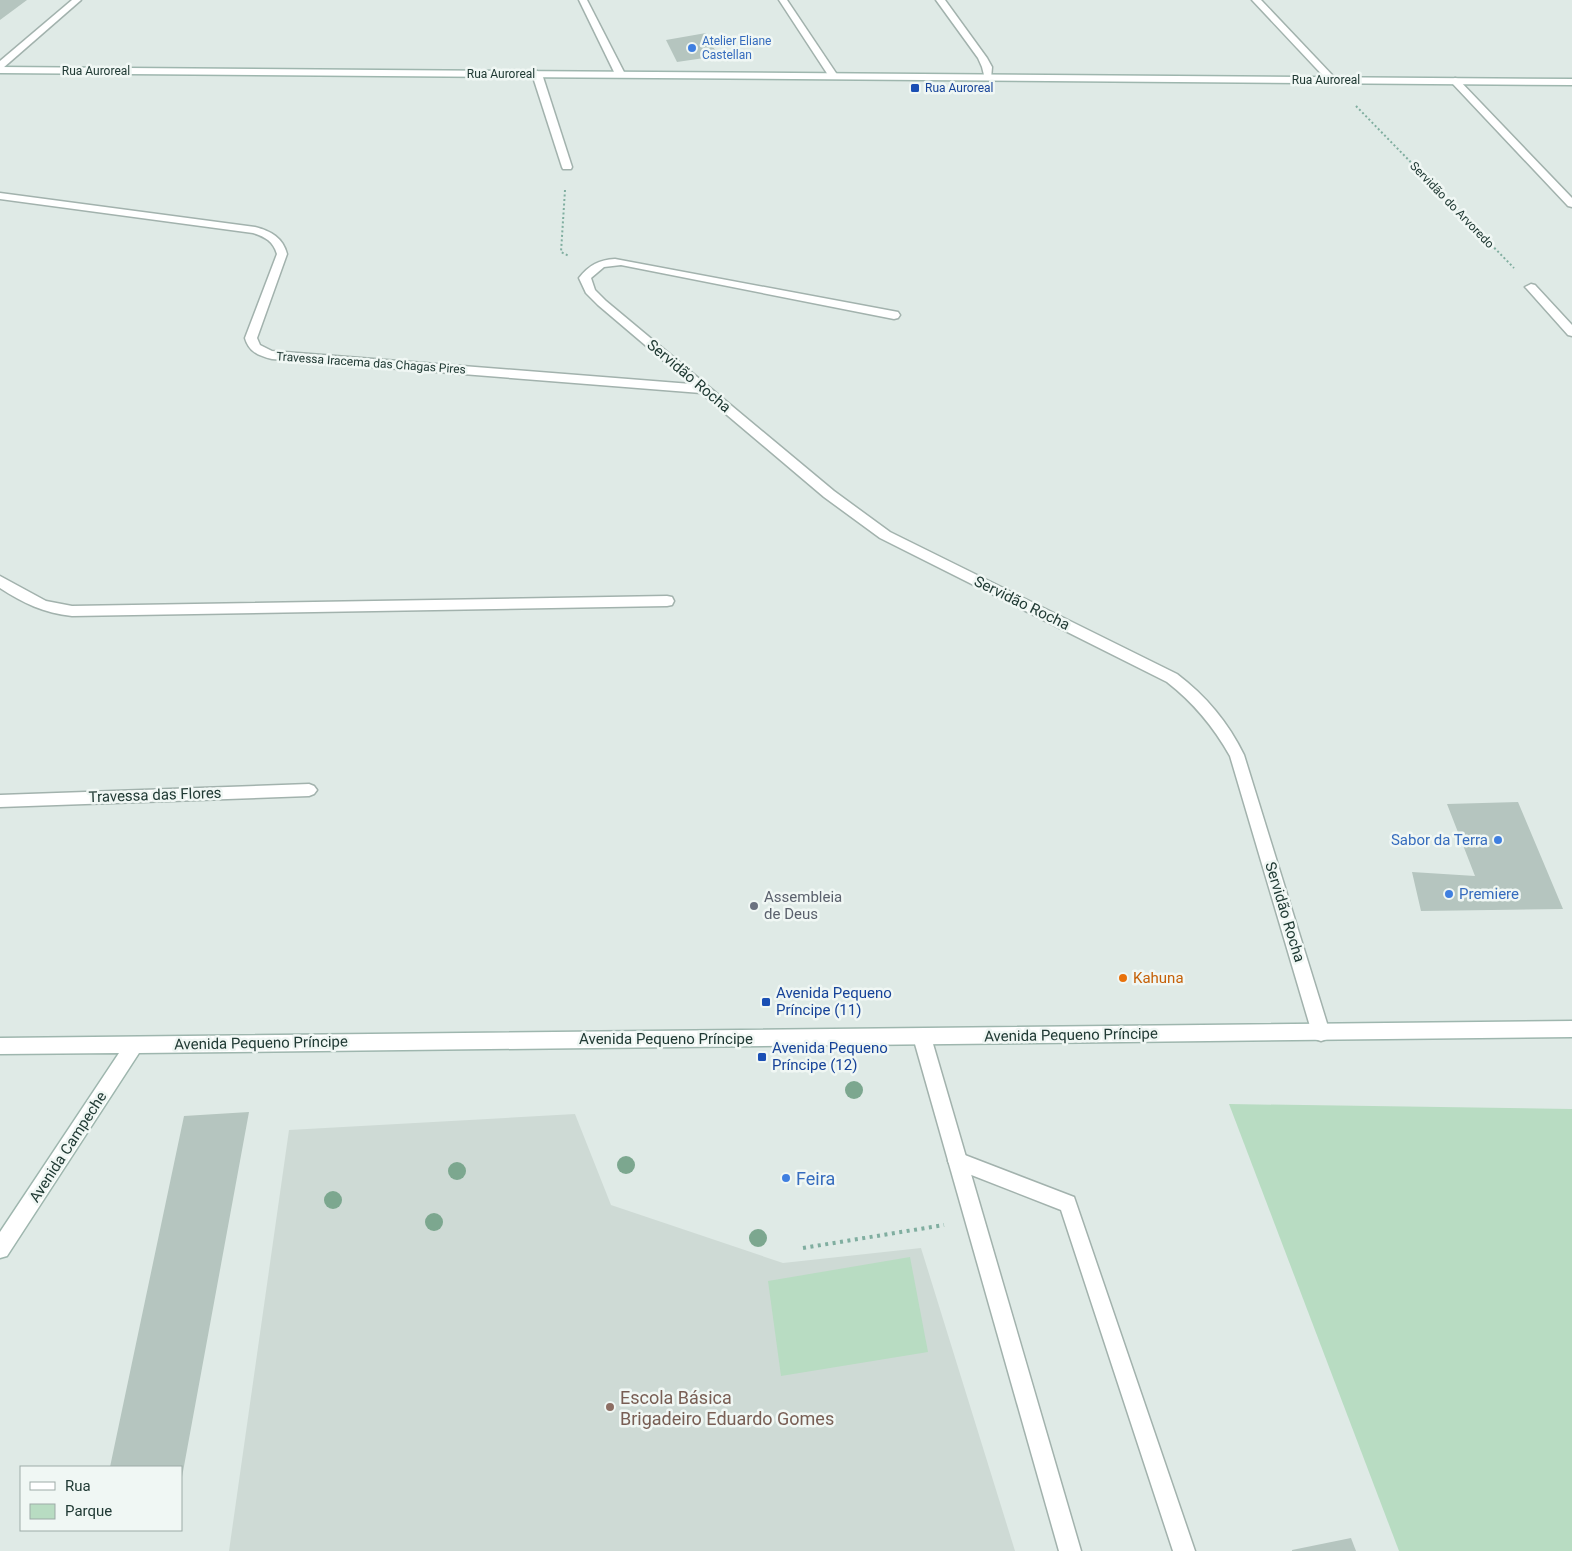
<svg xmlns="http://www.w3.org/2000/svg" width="1572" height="1551" font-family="Roboto,sans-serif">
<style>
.built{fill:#cedad5}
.green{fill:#b8dcc2}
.building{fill:#b5c5bf}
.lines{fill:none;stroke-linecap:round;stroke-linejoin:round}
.service-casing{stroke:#a2b2ad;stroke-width:3}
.minor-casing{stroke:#a2b2ad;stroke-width:3}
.tertiary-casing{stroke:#a2b2ad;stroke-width:3}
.secondary-casing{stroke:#9eb6ae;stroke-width:3}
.path-far1{stroke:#80aea0;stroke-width:2;stroke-dasharray:2 2.5;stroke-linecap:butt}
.path{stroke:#80aea0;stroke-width:4;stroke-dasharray:3 4.5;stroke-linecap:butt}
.service{fill:#fff;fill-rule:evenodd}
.minor{fill:#fff;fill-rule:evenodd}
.tertiary{fill:#fff;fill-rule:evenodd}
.secondary{fill:#fff;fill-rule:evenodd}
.tree{fill:#7ca78f}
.shop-dot{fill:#3f7fe0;stroke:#f0f7f4;stroke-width:2}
.transit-dot{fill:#1a4fb4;stroke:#f0f7f4;stroke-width:2}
.worship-dot{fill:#6b7280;stroke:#f0f7f4;stroke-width:2}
.food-dot{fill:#e8710a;stroke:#f0f7f4;stroke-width:2}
.education-dot{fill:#8d6e63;stroke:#f0f7f4;stroke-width:2}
.labels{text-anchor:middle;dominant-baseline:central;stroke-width:5;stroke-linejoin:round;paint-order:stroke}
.far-shop-label{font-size:12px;fill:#366cbe;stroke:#f0f7f4;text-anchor:start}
.far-street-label{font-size:12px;fill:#203a34;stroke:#f0f7f4}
.far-transit-label{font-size:12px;fill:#164399;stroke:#f0f7f4;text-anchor:start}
.street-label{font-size:15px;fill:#203a34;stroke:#f0f7f4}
.shop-label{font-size:15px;fill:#366cbe;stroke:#f0f7f4;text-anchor:end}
.worship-label{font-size:15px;fill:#5b616d;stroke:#f0f7f4;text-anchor:start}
.food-label{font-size:15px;fill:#c56008;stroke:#f0f7f4;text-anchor:start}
.transit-label{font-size:15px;fill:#164399;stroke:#f0f7f4;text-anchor:start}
.near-shop-label{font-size:18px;fill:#366cbe;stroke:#f0f7f4;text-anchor:start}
.near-education-label{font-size:18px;fill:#785e54;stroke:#f0f7f4;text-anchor:start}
</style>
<rect width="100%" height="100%" fill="#dfeae6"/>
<path class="built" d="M575 1114 611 1205 783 1263 921 1248 1015 1551H229L289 1130Z"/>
<g class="green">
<path d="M1229 1104 1572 1109V1551H1399Z"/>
<path d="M910 1257 928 1352 781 1376 768 1281Z"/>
</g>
<g class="building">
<path d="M0 0H27L0 20Z"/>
<path d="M706 33 718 56 677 62 666 40Z"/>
<path d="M1518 802 1563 909 1421 911 1412 872 1475 876 1447 804Z"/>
<path d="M249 1112 182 1477 181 1467H110L184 1116Z"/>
<path d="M1351 1538 1356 1551H1292V1550Z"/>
</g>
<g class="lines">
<g class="service-casing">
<g id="service">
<path d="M579 0H587L625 74 623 76 620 77 615 74Z"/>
<path d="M537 71 542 74 572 167 571 169H563L562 167 532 74Z"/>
<path d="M1455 78 1458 79 1572 198V207L1568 206 1452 83 1450 81Z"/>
<path d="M957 1152 1074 1197 1195 1551H1173L1061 1210 951 1167 948 1161 951 1155Z"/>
</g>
</g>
<g class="minor-casing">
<g id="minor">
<path d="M72 0H81L3 68 0 69V61Z"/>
<path d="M779 0H787L838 76 836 78H830Z"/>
<path d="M936 0H945L987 58 992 67 991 79H985L982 67 978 58Z"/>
<path d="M0 193 255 227C271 231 283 238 287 254L257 338 260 345 272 351 691 384 598 305 586 293 579 278C589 265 599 260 615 259L898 312 900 315 898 318 894 319 621 265 604 267 591 278 595 290 606 301 834 491 890 532 1177 674C1206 696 1228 722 1244 755L1330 1033 1327 1039 1321 1041 1315 1039 1312 1033 1230 756C1213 726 1194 703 1167 682L880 538 824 497 701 393 272 359C259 356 249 352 245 338L277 254C273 241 265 237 253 233L0 199Z"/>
<path d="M1531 284 1535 285 1572 325V336L1568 335 1527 289 1525 287Z"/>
<path d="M0 576 46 601 72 606 667 596 672 597 674 601 672 605 667 606 72 616C44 613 23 603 0 588Z"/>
<path d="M309 784 314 786 317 790 314 794 309 796 0 807V795Z"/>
<path d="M922 1029 928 1031 931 1037 1081 1551H1059L913 1037 916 1031Z"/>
</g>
</g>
<g class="tertiary-casing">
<path id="tertiary" d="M1252 0H1261L1335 78V82H1329Z"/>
</g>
<g class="secondary-casing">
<g id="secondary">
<path d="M0 67 1572 79V85L0 73Z"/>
<path d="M1572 1021V1037L139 1053 7 1256 0 1258V1232L119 1053 0 1054V1038Z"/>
</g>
</g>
<g class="path-far1">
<path d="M1356 106 1514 268"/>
<path d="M565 190 561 252 569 256"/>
</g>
<path class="path" d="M803 1248 944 1225"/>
<use href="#service" class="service"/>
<use href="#minor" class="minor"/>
<use href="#tertiary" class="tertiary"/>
<use href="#secondary" class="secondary"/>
</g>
<g class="tree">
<circle cx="854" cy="1090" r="9"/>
<circle cx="626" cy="1165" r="9"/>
<circle cx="457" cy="1171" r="9"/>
<circle cx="333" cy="1200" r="9"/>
<circle cx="434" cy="1222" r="9"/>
<circle cx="758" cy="1238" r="9"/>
</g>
<g class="shop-dot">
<circle cx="692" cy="48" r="5"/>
<circle cx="1498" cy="840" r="5"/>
<circle cx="1449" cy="894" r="5"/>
<circle cx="786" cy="1178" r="5"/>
</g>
<g class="transit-dot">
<rect x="910" y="83" width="10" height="10" rx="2.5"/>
<rect x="761" y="997" width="10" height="10" rx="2.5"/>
<rect x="757" y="1052" width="10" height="10" rx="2.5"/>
</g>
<circle class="worship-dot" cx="754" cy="906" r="5"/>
<circle class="food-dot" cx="1123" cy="978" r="5"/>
<circle class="education-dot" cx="610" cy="1407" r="5"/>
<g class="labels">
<g class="far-shop-label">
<text x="702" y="41">Atelier Eliane<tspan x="702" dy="14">Castellan</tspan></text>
</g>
<g class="far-street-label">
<text x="96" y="71">Rua Auroreal</text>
<text x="501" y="74">Rua Auroreal</text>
<text x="1326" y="80">Rua Auroreal</text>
<text transform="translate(1452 205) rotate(46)">Servidão do Arvoredo</text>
<text transform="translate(371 363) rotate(4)">Travessa Iracema das Chagas Pires</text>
</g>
<g class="far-transit-label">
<text x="925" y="88">Rua Auroreal</text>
</g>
<g class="street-label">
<text transform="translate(689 376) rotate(40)">Servidão Rocha</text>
<text transform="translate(1022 603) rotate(26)">Servidão Rocha</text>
<text transform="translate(155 795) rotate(-2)">Travessa das Flores</text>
<text transform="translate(1285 912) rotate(73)">Servidão Rocha</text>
<text transform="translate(1071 1035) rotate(-1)">Avenida Pequeno Príncipe</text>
<text x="666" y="1039">Avenida Pequeno Príncipe</text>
<text transform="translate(261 1043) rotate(-1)">Avenida Pequeno Príncipe</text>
<text transform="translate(68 1147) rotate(-57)">Avenida Campeche</text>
</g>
<g class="shop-label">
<text x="1488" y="840">Sabor da Terra</text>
<text x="1459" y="894" text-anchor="start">Premiere</text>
</g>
<g class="worship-label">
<text x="764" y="897">Assembleia<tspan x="764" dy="17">de Deus</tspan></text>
</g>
<g class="food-label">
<text x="1133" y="978">Kahuna</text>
</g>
<g class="transit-label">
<text x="776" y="993">Avenida Pequeno<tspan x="776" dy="17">Príncipe (11)</tspan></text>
<text x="772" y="1048">Avenida Pequeno<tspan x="772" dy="17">Príncipe (12)</tspan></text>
</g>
<g class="near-shop-label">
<text x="796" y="1178">Feira</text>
</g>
<g class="near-education-label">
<text x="620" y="1397">Escola Básica<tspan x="620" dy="21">Brigadeiro Eduardo Gomes</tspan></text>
</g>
</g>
<rect x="20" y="1466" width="162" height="65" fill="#f0f7f4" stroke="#9daba7"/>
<rect x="30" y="1482" width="25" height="8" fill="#ffffff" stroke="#9daba7"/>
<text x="65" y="1491" font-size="15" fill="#203a34">Rua</text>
<rect x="30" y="1504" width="25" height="15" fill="#b8dcc2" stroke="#9daba7"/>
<text x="65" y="1516" font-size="15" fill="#203a34">Parque</text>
</svg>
